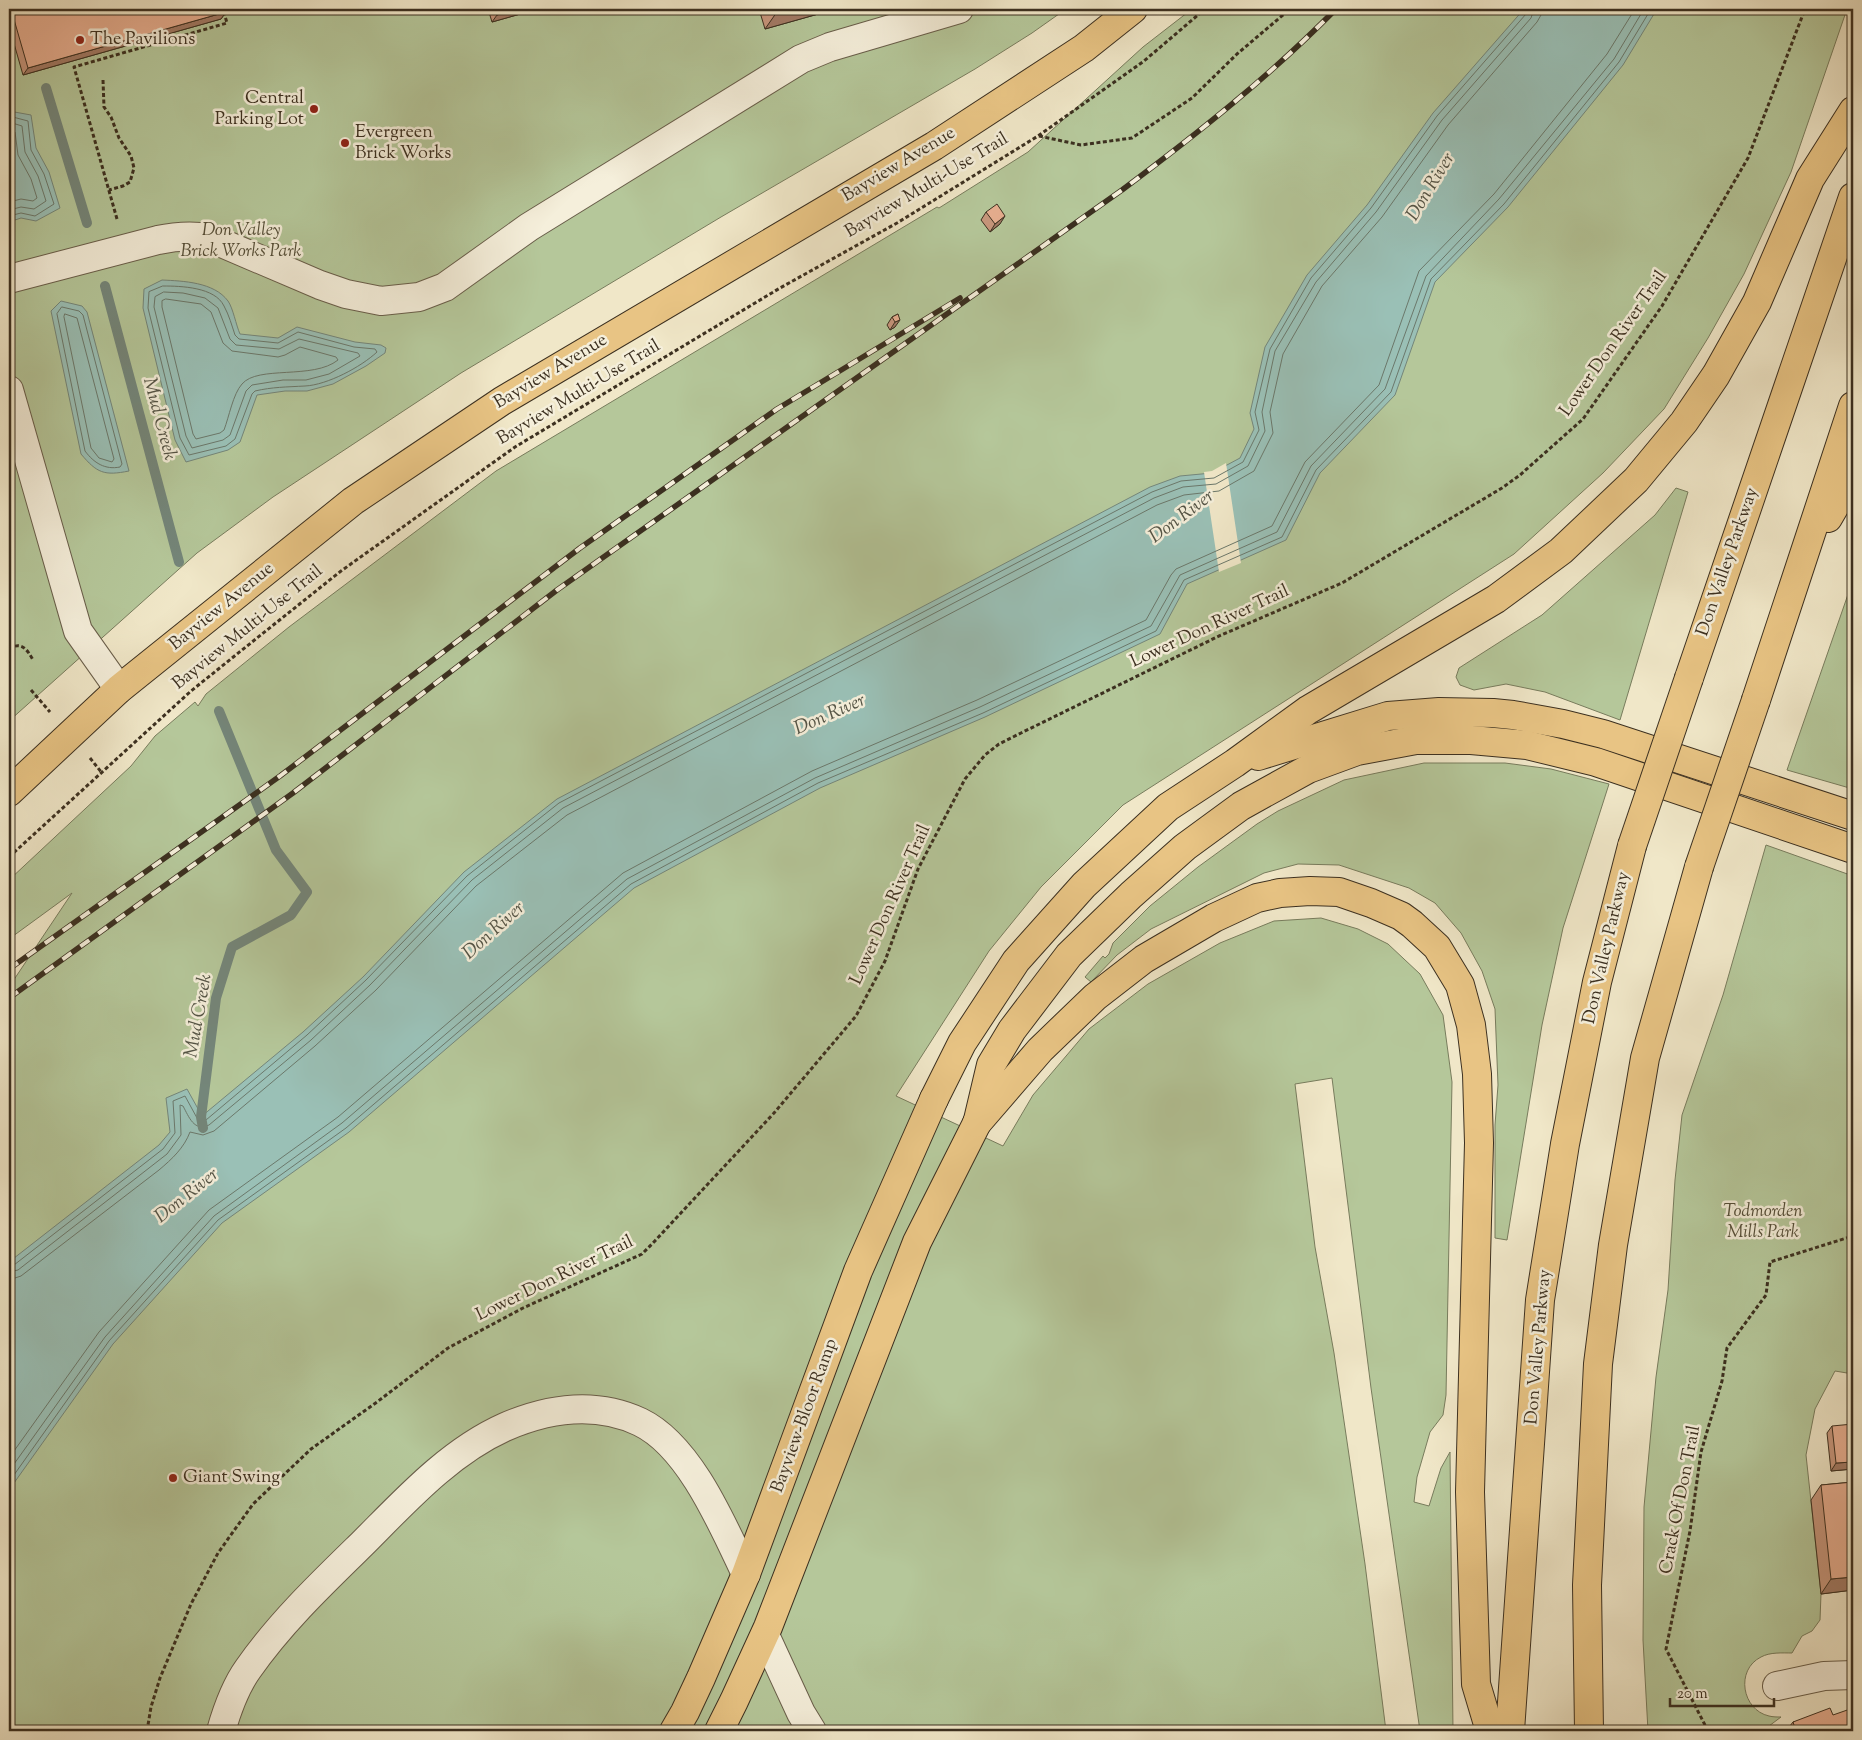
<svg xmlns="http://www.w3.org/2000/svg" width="1862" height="1740" font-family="'Sorts Mill Goudy',serif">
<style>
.green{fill:#b5c79a;stroke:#787c5d}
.water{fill:#9ac0b6;stroke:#74867a}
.pier{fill:#f0e7c8}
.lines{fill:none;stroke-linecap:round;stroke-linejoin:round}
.shore{stroke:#6b786b;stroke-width:1}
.stream{stroke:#74867a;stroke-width:10}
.minor-casing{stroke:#695e4a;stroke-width:30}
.major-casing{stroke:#3c3020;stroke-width:30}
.highway-casing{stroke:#3c3020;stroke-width:30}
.path{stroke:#3c3020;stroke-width:3;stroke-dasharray:4 2.5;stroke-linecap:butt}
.minor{stroke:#f5efdb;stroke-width:28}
.major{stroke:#e8c484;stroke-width:28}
.highway{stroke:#e8c484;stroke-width:28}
.rail-casing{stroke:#3c3020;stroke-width:5.5}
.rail{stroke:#f5efdb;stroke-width:4;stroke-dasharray:11;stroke-linecap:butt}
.highway-bridge-casing{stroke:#3c3020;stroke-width:30;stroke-linecap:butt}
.highway-bridge{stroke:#e8c484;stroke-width:28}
.wall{fill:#c7967c;stroke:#3c3020}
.shaded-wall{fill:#a27a65;stroke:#3c3020}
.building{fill:#e7ae90;stroke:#3c3020}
.poi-dot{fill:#8f2418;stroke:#f5efdb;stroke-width:2}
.labels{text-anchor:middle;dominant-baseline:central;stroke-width:5;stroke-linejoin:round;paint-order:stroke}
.poi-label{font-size:18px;fill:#3c3020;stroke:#f5efdb;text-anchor:start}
.street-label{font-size:18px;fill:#3c3020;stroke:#f5efdb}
.park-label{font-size:18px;font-style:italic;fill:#544e38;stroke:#f5efdb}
.water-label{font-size:19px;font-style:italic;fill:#545446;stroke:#f5efdb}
</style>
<rect width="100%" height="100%" fill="#f0e7c8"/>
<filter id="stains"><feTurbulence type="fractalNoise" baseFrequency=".004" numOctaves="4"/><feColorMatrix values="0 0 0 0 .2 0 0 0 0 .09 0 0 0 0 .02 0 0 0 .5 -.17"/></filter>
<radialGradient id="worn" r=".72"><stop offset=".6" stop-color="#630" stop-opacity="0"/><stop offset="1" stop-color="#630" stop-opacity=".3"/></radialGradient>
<g class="green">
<path d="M9 9H1066L1032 33 975 69 721 217 461 373 273 497 197 553 9 721Z"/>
<path d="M1192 9H1847L1791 172 1744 274 1708 338 1664 409 1603 473 1514 554 1123 805 1041 887 989 951 896 1096 1003 1146 1033 1095 1089 1029 1148 984 1220 943 1274 921 1321 918 1358 929 1388 944 1420 974 1443 1015 1452 1082 1446 1395 1443 1415 1430 1432 1417 1477 1414 1502 1429 1506 1441 1468 1450 1452 1453 1731H1420L1371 1388 1332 1078 1295 1084 1315 1247 1334 1353 1365 1564 1386 1731H9V987L72 893 9 939V880L131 766 155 736 195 702 198 706 206 694 289 627 496 471 937 207 939 208 1028 152 1143 47Z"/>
<path d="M1676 488 1688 492 1620 720 1545 692 1506 684 1474 690 1460 685 1456 677 1459 668 1542 615 1655 515Z"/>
<path d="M1853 580V789L1787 770Z"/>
<path d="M1424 763H1505L1551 769 1609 784 1563 928 1542 1025 1507 1240 1495 1238V1125L1498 1085 1495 1009 1482 971 1461 933 1435 903 1409 888 1339 865 1298 864 1264 873 1151 929 1117 955 1091 982 1085 977 1103 956 1105 958 1109 954 1113 943 1150 906 1198 867 1257 824 1278 811 1344 780Z"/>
<path d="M1766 845 1853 876V1374L1835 1371 1815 1409 1806 1455 1821 1594 1820 1620 1812 1631 1802 1636 1792 1653C1782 1653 1770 1652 1761 1657 1735 1670 1742 1710 1769 1716 1773 1717 1777 1717 1781 1717L1769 1726 1771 1731H1648L1643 1640 1644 1507 1656 1377 1668 1290 1675 1180 1682 1115 1723 995Z"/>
</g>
<g class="water">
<path d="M1524 9H1657L1623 65 1508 207 1435 282 1395 395 1320 473 1286 540 1187 584 1160 634 985 717 820 788 634 888 349 1132 222 1223 113 1344 9 1490V1262L159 1145 170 1132 166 1098 187 1089 202 1116 303 1032 363 977 464 872 557 799 1150 487 1180 476 1212 473 1240 458 1254 429 1250 413 1265 347 1307 275 1367 205 1433 113Z"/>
<path d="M9 111 31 115 36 148 49 172 60 208 36 221 21 218 9 222Z"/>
<path d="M162 280C183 281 214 282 228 301 233 308 236 325 240 334L278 338 297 327 355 342 381 345 386 348 385 353 366 366 333 384 307 391H285L257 395 240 442 228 450 186 462 175 440 143 308 144 289Z"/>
<path d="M61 301 82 306 87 312 129 471C104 476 97 473 81 454L51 311Z"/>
</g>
<path class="pier" d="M1226 463 1241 563 1219 572 1204 472 1212 471Z"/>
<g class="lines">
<g class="shore">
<path d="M9 116 28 121 31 150 44 174 54 204 35 216 21 213 9 216"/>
<path d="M9 122 22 126 25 152 38 176 46 201 34 209 21 207 9 210"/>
<path d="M9 130 15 132 18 155 31 179 37 198 33 201 21 199 9 202"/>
<path d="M163 286C181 286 215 287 224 306 229 315 232 326 235 335L239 339 278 343 298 332 354 347 375 349 377 352C361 367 327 385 305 386 287 387 272 387 255 391L252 394 235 439 226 446 189 455 180 438 148 308 149 292Z"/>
<path d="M164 292 183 293 205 298 218 308 230 339 236 345 279 349 299 339 358 353 360 356 329 374 306 380H283L252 385 246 391 230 435 223 440 192 448 186 436 154 307 155 297Z"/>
<path d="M166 299 201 304 211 312 223 343 232 351 278 357 285 355 300 347 336 357 338 360C313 380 258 365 242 384 233 394 229 417 224 430L220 433 196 439 193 434 162 307V301Z"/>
<path d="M62 307 79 311 83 315 122 464 120 467C105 470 94 463 85 451L57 314Z"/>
<path d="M65 314 77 318 114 459 112 462 99 458 91 448 64 317Z"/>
<path d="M9 1266 14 1265 163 1149 175 1133 173 1101 185 1096 197 1118 201 1121 206 1120 307 1035 366 980 467 876 559 803 1152 492 1181 481 1214 478 1243 462 1259 430 1255 412 1270 349 1311 278 1371 208 1437 116 1526 14 1528 9"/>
<path d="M9 1272 18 1270 167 1154 181 1135 180 1105 183 1106C189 1117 194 1132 209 1125L311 1040 370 985 472 880 563 808 1154 498 1183 487 1216 484 1248 466 1265 431 1262 412 1275 351 1316 282 1376 212 1442 120 1531 18 1534 9"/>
<path d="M9 1280 21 1276 159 1170C172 1159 184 1148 190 1132L203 1135 214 1131 315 1046 376 990 476 886 567 815 1157 505 1184 495 1219 491 1254 471 1273 433 1270 412 1283 354 1322 286 1382 217 1448 125 1537 22 1541 15V9"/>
<path d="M9 1458 99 1332 209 1210 338 1117 623 873 812 771 977 700 1146 620 1171 575 1176 569 1272 526 1305 462 1379 385 1419 271 1494 194 1607 54 1635 9"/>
<path d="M9 1471 105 1337 214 1216 342 1123 627 879 815 778 980 707 1151 626 1180 575 1277 532 1311 466 1385 389 1426 276 1499 199 1614 59 1644 9"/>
<path d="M9 1482 109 1341 218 1220 346 1128 631 884 818 783 983 713 1156 631 1184 580 1282 537 1316 470 1391 392 1431 279 1504 204 1619 62 1651 9"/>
</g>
<g class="stream">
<path d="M46 88 87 223"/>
<path d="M105 286 179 562"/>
<path d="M203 1128 201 1117 216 998 232 947 291 915 307 892 276 850 219 711"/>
</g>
<g class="minor-casing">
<g id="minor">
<path d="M9 279 158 240C176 236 191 235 210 238L320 285 346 294 381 301 419 297 445 287 529 227 801 59 830 47 959 9"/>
<path d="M9 390 78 631 119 689"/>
<path d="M765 1635 801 1713 812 1731"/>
<path d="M1777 1686 1824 1676 1853 1675"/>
<path d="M221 1731C227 1710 235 1687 248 1669 280 1623 322 1583 362 1544 405 1501 449 1452 505 1427 549 1408 595 1401 640 1422 690 1446 723 1526 746 1574"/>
</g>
</g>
<g class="major-casing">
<g id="major">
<path d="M9 792 119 689 353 501 502 401 934 146 1084 48 1133 9"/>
<path d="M674 1731 685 1712 701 1678 746 1574 858 1271 934 1099"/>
<path d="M719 1731 734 1701 768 1627 917 1242 977 1123"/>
</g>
</g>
<g class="highway-casing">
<g id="highway">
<path d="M1828 518 1853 475"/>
<path d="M1689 678 1853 197"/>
<path d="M1756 700 1853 406"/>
<path d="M1258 756 1388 716 1439 712 1493 713 1513 715 1563 724 1603 734 1853 816"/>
<path d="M934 1099 962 1043 1016 961 1084 885 1168 807 1235 763 1308 710 1496 599 1561 551 1636 480 1684 422 1716 375 1757 302 1810 179 1853 111"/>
<path d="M978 1120 991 1065 1012 1030 1069 955 1131 895 1185 847 1241 806 1308 769 1357 751 1416 740H1471L1527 745 1596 762 1853 849"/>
<path d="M977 1123 1040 1050 1095 997 1144 959 1214 918 1257 898 1280 893 1310 891 1339 892 1371 903 1401 916 1412 924 1437 947 1460 985 1471 1025 1477 1074 1479 1143 1470 1492 1476 1684 1490 1731"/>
<path d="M1510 1731 1540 1300 1565 1144 1597 982 1632 846"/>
<path d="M1589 1731 1587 1585 1598 1364 1613 1245 1645 1058 1699 867"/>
</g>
</g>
<g class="path">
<path d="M103 80 104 107 111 117 119 138 131 156 134 168 130 182 123 186 109 190"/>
<path d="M1039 136 1081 145 1132 138 1192 98 1237 54 1290 9"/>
<path d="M117 219 74 67 227 23 223 9"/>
<path d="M9 649C21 641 27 649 33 660"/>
<path d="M31 690 50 712"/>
<path d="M90 758 102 773"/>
<path d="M9 857 191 691 252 642 341 571 515 447 780 288 897 223 1038 136 1144 61 1205 9"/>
<path d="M147 1731 151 1707 160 1678 191 1604 218 1553 253 1504 311 1449 377 1402 448 1348 523 1308 642 1254 653 1243 774 1113 856 1016 885 961 918 869 965 779 985 755 999 744 1021 733 1219 636 1342 583 1502 488 1520 475 1583 419 1662 306 1748 158 1805 9"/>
<path d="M1723 1731 1706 1727 1666 1649 1690 1531 1701 1452 1722 1381 1727 1348 1766 1295 1770 1262 1853 1236"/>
</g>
<use href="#minor" class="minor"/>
<use href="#major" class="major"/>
<use href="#highway" class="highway"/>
<g class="rail-casing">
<g id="rail">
<path d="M9 969 280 776 580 548 777 409 960 298"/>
<path d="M9 998 293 793 557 590 1122 190C1197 134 1270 76 1336 9"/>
</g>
</g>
<use href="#rail" class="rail"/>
<g class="highway-bridge-casing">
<g id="highway-bridge">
<path d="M1632 846 1689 678"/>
<path d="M1699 867 1756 700"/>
</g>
</g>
<use href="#highway-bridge" class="highway-bridge"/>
</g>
<g class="wall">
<path d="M9 9H225L226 12 221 19 23 75 9 26Z"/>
<path d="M488 9H538L492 22Z"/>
<path d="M759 9H836L765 29Z"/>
<path d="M986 212 1000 224 990 232 981 220Z"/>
<path d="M898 314 895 327 890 330 887 325 892 317Z"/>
<path d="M1832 1426 1853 1469 1831 1471 1827 1433Z"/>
<path d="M1853 1482V1590L1821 1594 1811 1500 1821 1485Z"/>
<path d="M1833 1715 1853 1731H1786L1793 1722Z"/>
</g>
<g class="shaded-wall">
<path d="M517 9H538L492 22 497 15Z"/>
<path d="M779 9H836L765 29Z"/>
<path d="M226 12 221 19 23 75 28 68Z"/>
<path d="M1005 216 1000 224 990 232 995 224Z"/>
<path d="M900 320 895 327 890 330 895 322Z"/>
<path d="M1853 1462V1469L1831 1471 1836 1463Z"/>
<path d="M1853 1577V1590L1821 1594 1831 1579Z"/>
</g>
<g class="building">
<path d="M11 9H225L226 12 28 68Z"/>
<path d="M495 9H517L497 15Z"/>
<path d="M997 204 1005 216 995 224 986 212Z"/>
<path d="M898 314 900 320 895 322 892 317Z"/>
<path d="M1853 1424V1462L1836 1463 1832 1426Z"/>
<path d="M1853 1482V1577L1831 1579 1821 1485Z"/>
<path d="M1830 1708 1833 1715 1853 1708V1731H1796L1793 1722Z"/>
</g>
<g class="poi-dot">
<circle cx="80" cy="40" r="5"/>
<circle cx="314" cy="109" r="5"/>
<circle cx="345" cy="143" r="5"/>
<circle cx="173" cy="1478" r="5"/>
</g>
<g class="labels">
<g class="poi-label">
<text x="90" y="40">The Pavilions</text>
<text x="304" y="99" text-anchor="end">Central<tspan x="304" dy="21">Parking Lot</tspan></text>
<text x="355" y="133">Evergreen<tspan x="355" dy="21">Brick Works</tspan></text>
<text x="183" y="1478">Giant Swing</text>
</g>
<g class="street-label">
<text transform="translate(899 165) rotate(-31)">Bayview Avenue</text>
<text transform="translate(927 186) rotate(-31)">Bayview Multi-Use Trail</text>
<text transform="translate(1614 344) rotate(-55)">Lower Don River Trail</text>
<text transform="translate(551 372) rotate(-31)">Bayview Avenue</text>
<text transform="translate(579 393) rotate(-31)">Bayview Multi-Use Trail</text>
<text transform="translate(1728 562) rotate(-71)">Don Valley Parkway</text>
<text transform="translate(222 607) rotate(-39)">Bayview Avenue</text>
<text transform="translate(1210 627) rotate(-25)">Lower Don River Trail</text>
<text transform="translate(248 628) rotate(-39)">Bayview Multi-Use Trail</text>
<text transform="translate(891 905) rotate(-66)">Lower Don River Trail</text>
<text transform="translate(1607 948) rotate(-77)">Don Valley Parkway</text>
<text transform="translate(555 1279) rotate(-26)">Lower Don River Trail</text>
<text transform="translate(1539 1347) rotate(-85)">Don Valley Parkway</text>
<text transform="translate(805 1416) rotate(-70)">Bayview-Bloor Ramp</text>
<text transform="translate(1681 1500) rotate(-79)">Crack Of Don Trail</text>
</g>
<g class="park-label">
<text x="241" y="231">Don Valley<tspan x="241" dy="21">Brick Works Park</tspan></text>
<text x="1763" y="1212">Todmorden<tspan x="1763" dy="21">Mills Park</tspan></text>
</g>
<g class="water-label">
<text transform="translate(1431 187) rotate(-59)">Don River</text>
<text transform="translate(159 419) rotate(75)">Mud Creek</text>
<text transform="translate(1182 517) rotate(-37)">Don River</text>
<text transform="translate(830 715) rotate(-24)">Don River</text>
<text transform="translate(494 931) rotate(-42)">Don River</text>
<text transform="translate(199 1016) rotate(-80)">Mud Creek</text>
<text transform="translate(187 1196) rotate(-39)">Don River</text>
</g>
</g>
<rect width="1862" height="1740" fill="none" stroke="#f0e7c8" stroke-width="30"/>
<rect x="10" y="10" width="1842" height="1720" fill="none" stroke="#3c3020" stroke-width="2.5"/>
<rect x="15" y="15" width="1832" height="1710" fill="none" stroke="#3c3020"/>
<path d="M1670 1698v8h104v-8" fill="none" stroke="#3c3020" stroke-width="2.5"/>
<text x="1677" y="1698" font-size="15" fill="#3c3020" stroke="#f5efdb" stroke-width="4" paint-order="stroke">20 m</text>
<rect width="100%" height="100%" filter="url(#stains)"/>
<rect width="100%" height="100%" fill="url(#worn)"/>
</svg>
